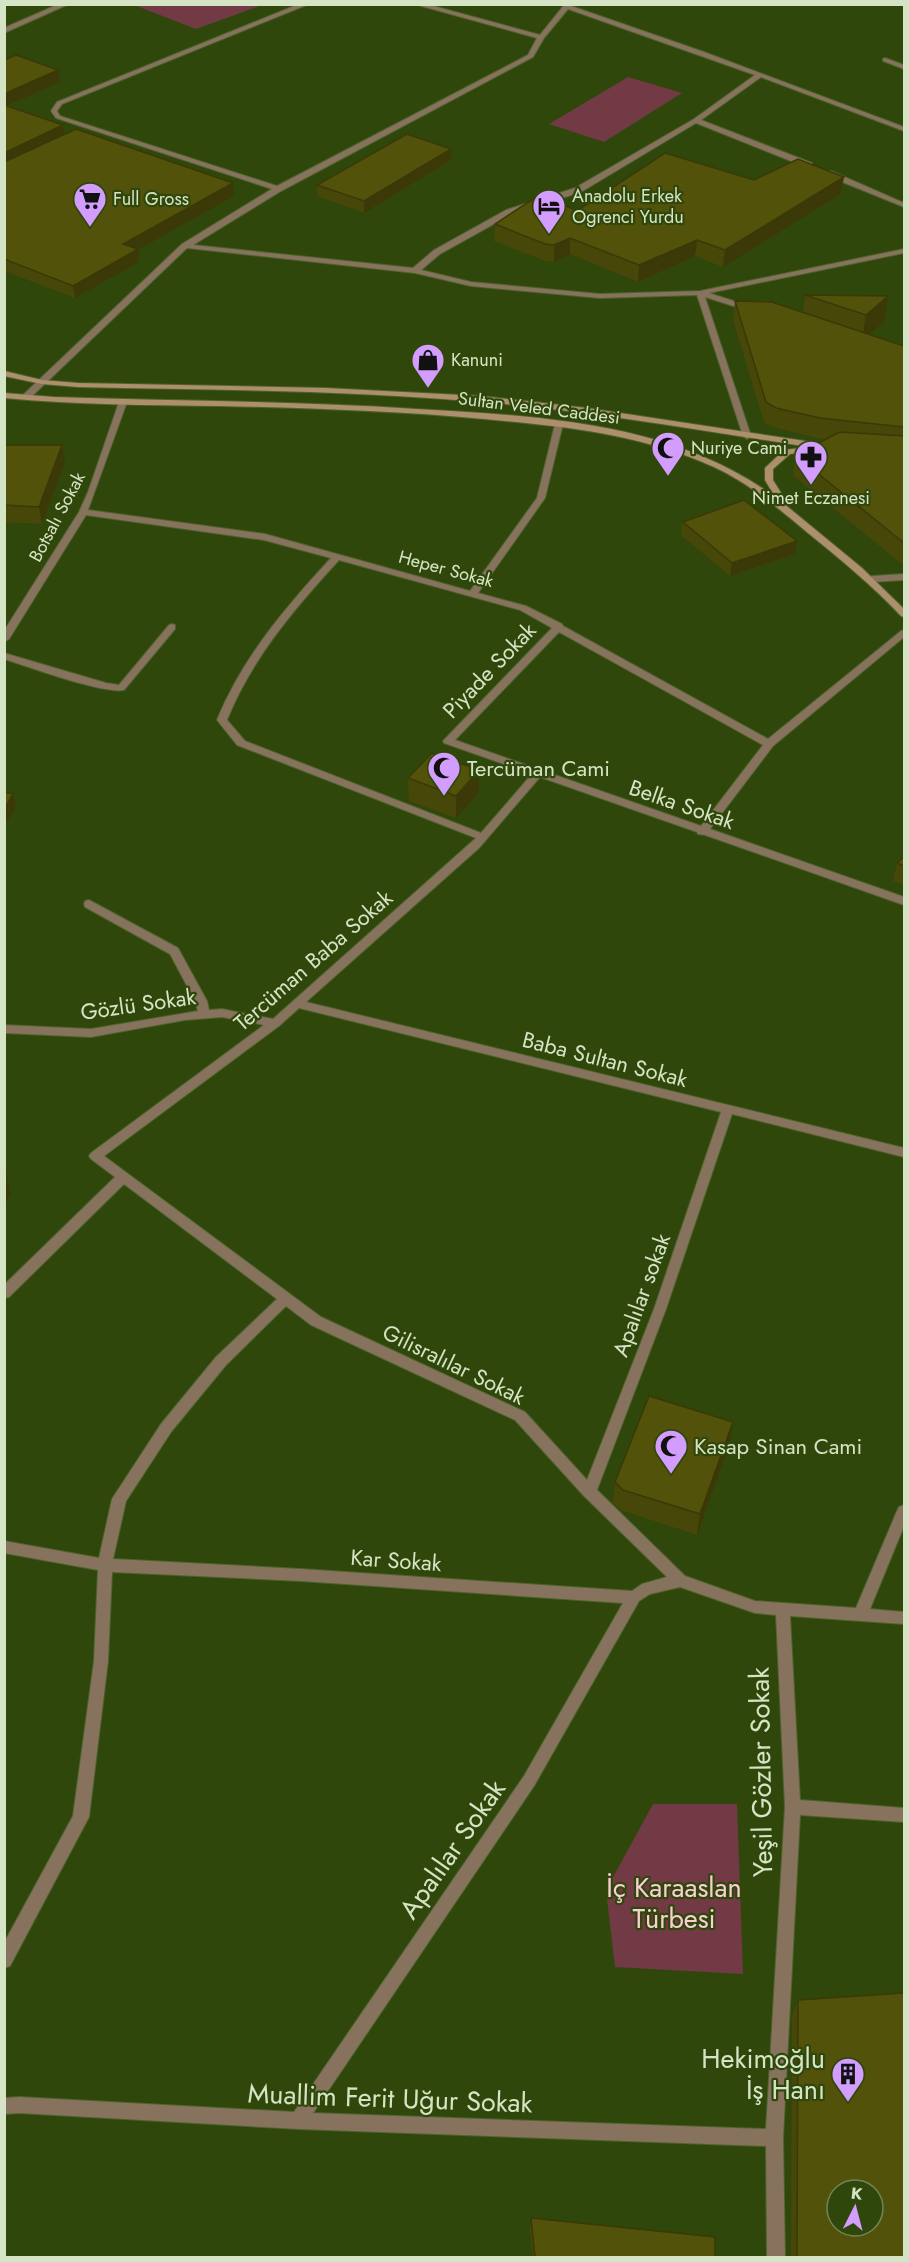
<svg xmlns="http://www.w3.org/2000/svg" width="909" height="2262" font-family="Jost,sans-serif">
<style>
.green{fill:#713a45}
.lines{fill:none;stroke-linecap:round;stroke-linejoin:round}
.street-casing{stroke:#4e632c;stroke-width:2}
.secondary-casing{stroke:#4e632c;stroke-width:2}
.street{fill:#86725d;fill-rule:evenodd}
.secondary{fill:#ad8e6d;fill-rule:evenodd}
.wall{fill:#474709}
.shaded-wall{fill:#3a3907}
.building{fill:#53520a;stroke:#3a3907;stroke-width:1.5;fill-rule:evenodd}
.labels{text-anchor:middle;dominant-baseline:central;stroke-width:4.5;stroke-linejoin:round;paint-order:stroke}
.far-poi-label{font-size:18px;fill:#d5e4c5;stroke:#30470b;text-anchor:start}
.far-street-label{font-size:18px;fill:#d5e4c5;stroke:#30470b}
.street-label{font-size:22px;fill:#d5e4c5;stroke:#30470b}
.poi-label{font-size:22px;fill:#d5e4c5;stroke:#30470b;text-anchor:start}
.near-street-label{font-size:27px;fill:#d5e4c5;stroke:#30470b}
.near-park-label{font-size:27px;fill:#fbced5;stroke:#30470b}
.near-poi-label{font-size:27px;fill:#d5e4c5;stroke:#30470b;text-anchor:end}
</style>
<rect width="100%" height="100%" fill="#30470b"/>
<g class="green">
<path d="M134 5H262L196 29Z"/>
<path d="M628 77 682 93 604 142 549 124Z"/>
<path d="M653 1804H737L743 1974 615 1967 606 1890Z"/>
</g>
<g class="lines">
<g class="street-casing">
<g id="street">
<path d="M59 4H69L4 33V28Z"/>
<path d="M299 4H309L62 104 57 111 60 116 277 186 528 55 537 38 414 4H426L540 35 565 4H572L571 6 704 52 904 127V131L761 77 701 120 812 163V167H806L696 123 581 192 512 214 440 254 421 270 471 282 600 294 700 291 904 249V253L709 293 752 307 753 309 749 311 705 297 751 436 747 439 743 436 697 295 600 298 471 286 415 273 187 248 29 399H23V395L182 244 272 189 56 118 51 111 57 102ZM568 9 755 75 694 119 575 188 506 210 434 250 413 268 193 245 281 191 533 57 544 38Z"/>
<path d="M885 58 904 65V69L883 61V59Z"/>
<path d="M825 171H831L904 203V207L825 175Z"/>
<path d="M123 399 127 402 88 510 265 534 470 591 537 498 555 424 562 422 563 424 545 498 478 593 526 606 562 624 563 626 768 739 901 631 904 630V637L773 746 710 829 904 897V905L705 835 698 834 697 832 540 777 479 848 306 1002 904 1148V1157L732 1114 666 1309 597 1490 685 1576 755 1601 856 1608 897 1511 899 1507 904 1505V1526L870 1609 904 1612V1624L790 1616 800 1800 904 1808V1822L800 1815 783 2138 785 2258H767L766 2146 298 2129 19 2113 4 2114V2098L19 2097 294 2112 524 1776 623 1603 301 1581 112 1572 108 1661 89 1817 10 1966 4 1968V1943L73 1816 94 1661 98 1570 4 1553V1541L99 1558 112 1499 161 1424 216 1357 277 1299 124 1184 9 1297 4 1298V1285L115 1177 91 1159 89 1156 91 1153 264 1025 222 1017 185 1020 91 1037 4 1033V1025L91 1029 198 1011 195 1001 170 954 85 907 84 904 85 901 89 900 178 948 207 1001 209 1010 222 1009 273 1019 476 838 237 745 217 720C243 657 285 608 331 558L264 540 86 515 9 639 4 642V631L79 512 88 492 119 402ZM339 560 520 610 552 628 443 741 444 743 532 774 481 833 245 741 227 720C252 658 294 609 339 560ZM559 632 763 745 701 826 455 740ZM299 1008 721 1112 654 1309 587 1480 525 1412 321 1317 104 1156 279 1026ZM286 1306 311 1325 515 1420 584 1496 667 1577 642 1584 632 1591 301 1569 113 1559 126 1501 171 1432 226 1365ZM680 1587 755 1613 776 1615 785 1807 766 2129 313 2113 534 1786 639 1601 650 1594Z"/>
<path d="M904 574V580L872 582 867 579 872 576Z"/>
<path d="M172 624 175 625V629L124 690C102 694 30 667 4 659V653L106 683 119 685 169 625Z"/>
</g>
</g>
<g class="secondary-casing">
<path id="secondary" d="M4 371 42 380 78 383 326 388 481 396 587 408 832 445 833 447 829 450 813 447V451L790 454 773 469V480L786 501 783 503 862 568 904 609V617L901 616C872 585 840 559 808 533 778 508 749 483 714 467 641 434 563 426 484 419 397 411 309 408 220 406 148 405 76 405 4 398V393L54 397C175 401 296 401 416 409 539 416 673 422 775 497L765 480V468L784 450 809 447C700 430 591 411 481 402 347 390 212 390 78 387L42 384 4 376Z"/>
</g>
<use href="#street" class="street"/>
<use href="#secondary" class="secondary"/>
</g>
<g class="wall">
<path d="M4 60 60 82 7 106 63 125 64 135 234 196 138 249 139 262 75 298 4 271Z"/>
<path d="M451 160 364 213 317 196V185Z"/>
<path d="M754 180 841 194 723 267 695 256 638 282 570 254 554 262 545 261 494 241 495 224Z"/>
<path d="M805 295 888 296 884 322 870 334 904 346V566L793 475 795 455 827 439 817 438 773 427 764 422 733 320 735 301 803 312Z"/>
<path d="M4 445H62L65 462 42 524 4 522Z"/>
<path d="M683 522 797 541 795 554 730 576 681 535Z"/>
<path d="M479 770V793L456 818 409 801 408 778Z"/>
<path d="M904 857V885L893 881 897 863Z"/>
<path d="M730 1443 697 1535 621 1510 613 1503 615 1482Z"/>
<path d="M798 2000 904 2258H791L792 2017Z"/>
<path d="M531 2218 715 2258H533L530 2230Z"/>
</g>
<g class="shaded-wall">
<path d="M58 70 60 82 4 107V94Z"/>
<path d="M63 125 65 137 4 166V153Z"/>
<path d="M451 149V160L364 213V201Z"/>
<path d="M844 177 841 194 723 267 725 250Z"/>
<path d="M233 183 234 196 125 257 123 244Z"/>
<path d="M570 238V254L554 262V245Z"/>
<path d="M697 240 695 256 638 282 639 265Z"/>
<path d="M138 249 139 262 75 298 73 286Z"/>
<path d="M888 296 884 322 862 341 866 315Z"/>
<path d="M62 445 65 462 42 524 39 507Z"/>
<path d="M797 541 795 554 730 576 732 563Z"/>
<path d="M479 770V793L456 818V796Z"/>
<path d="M13 794 16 807 4 826V809Z"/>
<path d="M6 1173 11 1195 4 1204V1176Z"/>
<path d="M733 1422 730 1443 697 1535 700 1514Z"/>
</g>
<g class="building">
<path d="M16 55 58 70 4 94V60Z"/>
<path d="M4 105 63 125 4 153Z"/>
<path d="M76 129 233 183 123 244 138 249 73 286 4 259V162Z"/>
<path d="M407 134 451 149 364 201 317 185Z"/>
<path d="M665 153 754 180 798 159 844 177 725 250 697 240 639 265 570 238 554 245 545 244 495 224 533 199H550L577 211Z"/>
<path d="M805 295 888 296 866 315Z"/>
<path d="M735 301 772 302 904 346V427L820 418 776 408 766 402Z"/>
<path d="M840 432 904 436V543L795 455Z"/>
<path d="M4 445H62L39 507 4 505Z"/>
<path d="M744 500 797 541 732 563 683 522Z"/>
<path d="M432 753 479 770 456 796 408 778Z"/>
<path d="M4 792 13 794 4 809Z"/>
<path d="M904 857V866L897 863Z"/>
<path d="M649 1396 733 1422 700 1514 623 1490 615 1482Z"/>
<path d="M904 1993V2258H797L798 2000ZM837 2190H873V2226H837Z"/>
<path d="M531 2218 715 2237V2258H535Z"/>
</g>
<defs>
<g id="supermarket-pin" transform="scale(1.725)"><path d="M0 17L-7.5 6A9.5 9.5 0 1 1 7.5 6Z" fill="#d29dfd" stroke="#30470b"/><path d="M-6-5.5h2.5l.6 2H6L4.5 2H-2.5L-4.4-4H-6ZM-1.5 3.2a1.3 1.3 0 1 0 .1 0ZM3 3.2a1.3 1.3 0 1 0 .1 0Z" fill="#111"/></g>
<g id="hotel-pin" transform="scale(1.725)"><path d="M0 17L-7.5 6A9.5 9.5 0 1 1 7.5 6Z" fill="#d29dfd" stroke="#30470b"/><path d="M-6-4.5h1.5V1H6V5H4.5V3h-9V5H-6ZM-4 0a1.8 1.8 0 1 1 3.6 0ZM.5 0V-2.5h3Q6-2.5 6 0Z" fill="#111"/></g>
<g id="shop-pin" transform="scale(1.725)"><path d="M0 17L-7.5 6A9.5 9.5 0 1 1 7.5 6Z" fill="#d29dfd" stroke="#30470b"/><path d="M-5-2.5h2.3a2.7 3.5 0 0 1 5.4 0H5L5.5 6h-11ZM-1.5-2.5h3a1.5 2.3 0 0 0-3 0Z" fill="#111"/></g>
<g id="mosque-pin" transform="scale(1.725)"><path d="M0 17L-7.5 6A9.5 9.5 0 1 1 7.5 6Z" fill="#d29dfd" stroke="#30470b"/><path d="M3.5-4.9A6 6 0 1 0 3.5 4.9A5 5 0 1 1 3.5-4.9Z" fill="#111"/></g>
<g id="pharmacy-pin" transform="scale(1.725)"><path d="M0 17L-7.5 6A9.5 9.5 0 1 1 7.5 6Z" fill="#d29dfd" stroke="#30470b"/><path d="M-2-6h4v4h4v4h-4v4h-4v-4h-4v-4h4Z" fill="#111"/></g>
<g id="building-pin" transform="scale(1.725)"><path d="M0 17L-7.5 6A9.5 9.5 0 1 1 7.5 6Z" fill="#d29dfd" stroke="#30470b"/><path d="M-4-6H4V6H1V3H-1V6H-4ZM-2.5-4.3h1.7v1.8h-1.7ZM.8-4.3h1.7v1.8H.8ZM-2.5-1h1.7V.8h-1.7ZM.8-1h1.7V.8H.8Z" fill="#111"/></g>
</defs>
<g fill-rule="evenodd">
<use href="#supermarket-pin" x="90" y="199"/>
<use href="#hotel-pin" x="549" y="206"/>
<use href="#shop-pin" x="428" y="360"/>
<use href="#mosque-pin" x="668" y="448"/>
<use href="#pharmacy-pin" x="811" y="457"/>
<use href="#mosque-pin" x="444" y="768"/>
<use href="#mosque-pin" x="671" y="1446"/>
<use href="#building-pin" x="848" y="2074"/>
</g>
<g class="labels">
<g class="far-poi-label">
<text x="572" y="196">Anadolu Erkek<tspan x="572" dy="21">Ogrenci Yurdu</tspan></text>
<text x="113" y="199">Full Gross</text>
<text x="451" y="360">Kanuni</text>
<text x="691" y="448">Nuriye Cami</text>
<text x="811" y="498" text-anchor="middle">Nimet Eczanesi</text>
</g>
<g class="far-street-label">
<text transform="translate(539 408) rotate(7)">Sultan Veled Caddesi</text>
<text transform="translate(57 517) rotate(-62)">Botsalı Sokak</text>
<text transform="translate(446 569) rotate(15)">Heper Sokak</text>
</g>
<g class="street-label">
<text transform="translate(489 670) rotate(-46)">Piyade Sokak</text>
<text transform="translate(682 804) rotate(19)">Belka Sokak</text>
<text transform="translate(313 960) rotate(-41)">Tercüman Baba Sokak</text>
<text transform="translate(138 1004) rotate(-8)">Gözlü Sokak</text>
<text transform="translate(605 1059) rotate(14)">Baba Sultan Sokak</text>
<text transform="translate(641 1295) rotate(-70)">Apalılar sokak</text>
<text transform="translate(454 1364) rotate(26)">Gilisralılar Sokak</text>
<text transform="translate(396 1560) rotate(4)">Kar Sokak</text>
</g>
<g class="poi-label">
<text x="467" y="768">Tercüman Cami</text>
<text x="694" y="1446">Kasap Sinan Cami</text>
</g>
<g class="near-street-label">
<text transform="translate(761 1772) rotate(-91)">Yeşil Gözler Sokak</text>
<text transform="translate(452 1849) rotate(-55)">Apalılar Sokak</text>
<text transform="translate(390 2098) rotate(2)">Muallim Ferit Uğur Sokak</text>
</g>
<g class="near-park-label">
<text x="674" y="1887">İç Karaaslan<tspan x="674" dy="31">Türbesi</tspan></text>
</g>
<g class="near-poi-label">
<text x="825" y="2058">Hekimoğlu<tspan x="825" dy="31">İş Hanı</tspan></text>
</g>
</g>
<rect width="909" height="2262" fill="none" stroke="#d5e4c5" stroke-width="12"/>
<g transform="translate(855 2208) rotate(6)"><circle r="28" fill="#30470b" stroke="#728655" stroke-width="1.5"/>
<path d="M0-4.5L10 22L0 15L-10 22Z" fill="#d29dfd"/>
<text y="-9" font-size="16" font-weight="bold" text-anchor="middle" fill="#d5e4c5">K</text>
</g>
</svg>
